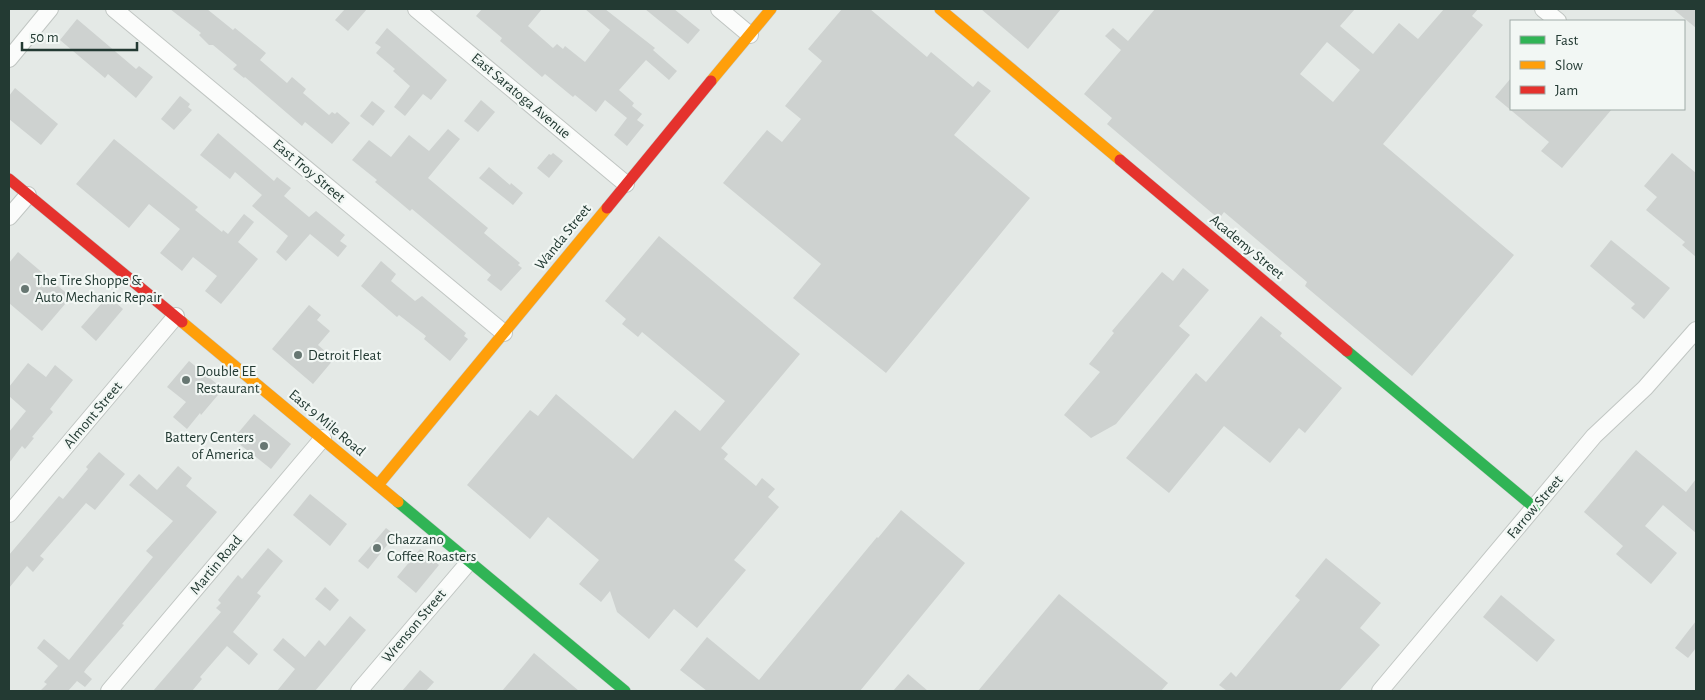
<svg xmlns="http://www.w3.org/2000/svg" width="1705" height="700" font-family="'Alegreya Sans',sans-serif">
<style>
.building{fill:#ced2d0;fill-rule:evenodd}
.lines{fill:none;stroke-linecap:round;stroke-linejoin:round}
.street-casing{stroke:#c1c6c3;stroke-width:18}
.fast-casing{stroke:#c0c6c3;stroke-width:12}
.slow-casing{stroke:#c0c6c3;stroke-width:12}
.jam-casing{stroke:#c0c6c3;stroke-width:12}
.street{stroke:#fbfcfb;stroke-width:16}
.fast{stroke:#30b455;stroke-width:11}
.slow{stroke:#ff9f0a;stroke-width:11}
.jam{stroke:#e5322d;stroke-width:11}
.poi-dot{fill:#677772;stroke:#f2f7f4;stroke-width:2}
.labels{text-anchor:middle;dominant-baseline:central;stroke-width:4.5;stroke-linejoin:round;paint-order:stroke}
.street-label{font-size:15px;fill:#233a33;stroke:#f2f7f4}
.poi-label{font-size:15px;fill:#233a33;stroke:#f2f7f4;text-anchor:start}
</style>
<rect width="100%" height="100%" fill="#e4e9e6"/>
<g class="building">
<path d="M170 9H207L233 30 235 28 266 53 260 60 287 83 292 77 306 89 303 93 329 115 332 112 335 114 337 112 350 123 332 144 305 122 302 126 245 77 244 78 233 69 237 65 213 45H209L199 35 201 33Z"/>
<path d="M345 9H367L348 31 335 20Z"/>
<path d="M482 9H542L528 26 553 48 557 44 563 49 565 46 585 62 610 30 585 9H605L655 48 653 50 677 71 669 80 646 60 619 90 634 103 632 106 642 114 637 120 644 125 627 146 614 135 627 118 605 100 596 112 575 95 573 97 545 74 542 77 500 41 502 38 476 16Z"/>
<path d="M645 9H674L700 30 688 44Z"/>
<path d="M842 9H870L927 57 931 52 973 87 978 81 991 91 954 135 1030 198 886 373 793 298 821 264 723 183 767 130 782 142 801 119 785 106 822 61 808 49Z"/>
<path d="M981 9H1061L1028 49Z"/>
<path d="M1155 9H1355L1340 26 1373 54 1399 23 1418 39 1444 9H1478L1472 16 1483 25 1383 144 1514 255 1412 376 1305 286 1307 282 1224 212 1219 219 1107 124 1112 118 1084 94 1121 50 1105 36 1113 28 1128 41ZM1327 42 1360 70 1333 102 1300 74Z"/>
<path d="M1673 9H1696V28Z"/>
<path d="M77 19 136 69 139 66 153 77 136 98 108 74 105 78 60 40Z"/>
<path d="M387 28 447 80 431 100 423 94 405 116 394 107 410 86 393 71 395 69 376 53 381 47 375 43Z"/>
<path d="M1511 78V109H1612L1562 168 1541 151 1549 142 1495 97Z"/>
<path d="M15 88 58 124 41 145 9 119V96Z"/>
<path d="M180 96 190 104 188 107 192 110 174 130 161 119Z"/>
<path d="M481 100 495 112 478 132 464 121Z"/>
<path d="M372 101 385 111 373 126 360 116Z"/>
<path d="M448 129 460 139 428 178 488 228 484 233 520 263 518 265 522 268 501 291 487 280 491 275 412 209 410 211 397 200 375 182 377 180 352 160 369 140 391 157 409 135 429 151Z"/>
<path d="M218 133 274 181 277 177 291 188 284 196 309 217 316 211 345 235 340 241 347 246 338 257 310 234 286 261 276 252 288 236 252 206 262 195 235 172 230 179 200 155Z"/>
<path d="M114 139 198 207 195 210 222 232 223 230 228 234 244 214 254 222 238 242 258 259 221 304 205 291 217 276 193 257 182 271 160 253 180 229 149 204 129 228 76 184Z"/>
<path d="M553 153 563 161 549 178 537 168 549 154 551 155Z"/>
<path d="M1672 153 1696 173V257L1682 245 1685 242 1646 210 1657 197 1644 186Z"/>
<path d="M489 167 510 185 511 183 523 193 513 205 479 178Z"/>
<path d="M659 236 800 354 721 448 728 454 724 459 756 486 762 478 775 489 768 497 779 507 734 560 746 570 697 628 674 609 649 639 617 612 610 591 601 602 579 584 599 560 548 517 530 539 467 485 530 410 538 416 556 394 633 459 675 410 700 431 725 401 642 332 638 337 622 324 626 319 605 301Z"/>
<path d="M1611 240 1670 288 1644 319 1631 308 1635 304 1590 266Z"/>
<path d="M18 252 71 297 42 331 9 303V263Z"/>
<path d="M381 261 396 274 391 281 415 301 422 296 466 333 464 336 468 339 450 361 424 339 426 336 399 315 397 317 361 286Z"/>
<path d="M1183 268 1209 290 1179 326 1190 335 1116 424 1091 438 1064 415 1100 372 1089 364 1114 333 1112 331 1162 272 1173 281Z"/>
<path d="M108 296 123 309 96 341 81 327Z"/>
<path d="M309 305 321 315 317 320 330 331 318 345 334 359 313 384 272 349Z"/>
<path d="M1261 316 1282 333 1280 336 1342 388 1305 433 1299 428 1270 463 1224 426 1169 493 1126 458 1196 373 1206 382Z"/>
<path d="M189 361 223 389 201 415 200 413 187 429 173 417 186 402 167 387Z"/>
<path d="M28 363 46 377 55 365 73 380 50 409 53 412 32 437 34 438 25 449 22 446 9 463V432L26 411 9 396V387Z"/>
<path d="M254 414 291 444 271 469 233 439Z"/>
<path d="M1636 450 1686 492 1696 479V533L1663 505 1645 526 1677 553 1651 584 1616 554 1623 546 1584 512Z"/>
<path d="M99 452 125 474 95 510 86 503 40 556 44 559 33 572 27 566 9 588V555L59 496 63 499 88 469 86 467Z"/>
<path d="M178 466 192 478 186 486 217 512 122 624 124 625 86 669 84 672 92 679 85 687 77 681 68 691H40L47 684 44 682 58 666 37 648 44 639 69 660 153 557 146 551 173 521 129 485 139 474 157 490Z"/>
<path d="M310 494 347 524 330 546 293 515Z"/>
<path d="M901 510 965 563 860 691H707L680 670 707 637 759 680 877 537 878 538Z"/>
<path d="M386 528 395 535 368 569 358 561Z"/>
<path d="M268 548 283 561 257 593 261 596 233 632 258 654 249 665 227 646 200 677 202 679 192 691H153L221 612 216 608 221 603 218 600 238 575 242 579Z"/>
<path d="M420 549 439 565 416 593 397 577Z"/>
<path d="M1326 558 1381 603 1360 628 1380 645 1339 691H1227L1219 685 1231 672 1236 677 1300 600 1295 596Z"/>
<path d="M325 587 339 600 330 611 315 599Z"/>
<path d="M1059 594 1168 683 1161 691H978Z"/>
<path d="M1501 595 1555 640 1537 662 1483 617Z"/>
<path d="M350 616 366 630 315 691H277L295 669 273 650 283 638 305 657 319 640 325 646Z"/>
<path d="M1696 621V648L1688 658 1675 648Z"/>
<path d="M534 653 579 691H502Z"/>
<path d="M420 670 434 682 426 691H402Z"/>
<path d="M908 674 928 691H893Z"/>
</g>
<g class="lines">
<g class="street-casing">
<g id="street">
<path d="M114 9 504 333"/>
<path d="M416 9 626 184"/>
<path d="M719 9 750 35"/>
<path d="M1543 9 1558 21"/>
<path d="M9 59 50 9"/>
<path d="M9 217 28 195"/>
<path d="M9 514 176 316"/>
<path d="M109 691 323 438"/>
<path d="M359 691 469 562"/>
<path d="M1380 691 1594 436 1645 388 1696 330"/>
</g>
</g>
<g class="fast-casing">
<g id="fast">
<path d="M1347 351 1535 508"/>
<path d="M398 502 625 691"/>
</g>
</g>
<g class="slow-casing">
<g id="slow">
<path d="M940 9 1120 160"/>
<path d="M711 81 771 9"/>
<path d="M182 322 398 502"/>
<path d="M378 485 607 208"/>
</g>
</g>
<g class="jam-casing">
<g id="jam">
<path d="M1120 160 1347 351"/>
<path d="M9 179 182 322"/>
<path d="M607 208 711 81"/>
</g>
</g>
<use href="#street" class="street"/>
<use href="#fast" class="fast"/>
<use href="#slow" class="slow"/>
<use href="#jam" class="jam"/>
</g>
<g class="poi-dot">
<circle cx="25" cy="289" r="5"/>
<circle cx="298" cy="355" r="5"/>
<circle cx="186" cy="380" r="5"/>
<circle cx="264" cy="446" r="5"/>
<circle cx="377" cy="548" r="5"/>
</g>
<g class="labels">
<g class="street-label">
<text transform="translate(521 96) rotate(40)">East Saratoga Avenue</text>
<text transform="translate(309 171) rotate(40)">East Troy Street</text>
<text transform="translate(563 237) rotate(-51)">Wanda Street</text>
<text transform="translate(1247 247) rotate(40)">Academy Street</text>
<text transform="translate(93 415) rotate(-50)">Almont Street</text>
<text transform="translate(327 423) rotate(40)">East 9 Mile Road</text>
<text transform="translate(1535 507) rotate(-50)">Farrow Street</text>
<text transform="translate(216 565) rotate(-50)">Martin Road</text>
<text transform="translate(414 626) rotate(-50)">Wrenson Street</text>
</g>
<g class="poi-label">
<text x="35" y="280">The Tire Shoppe &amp;<tspan x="35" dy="17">Auto Mechanic Repair</tspan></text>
<text x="308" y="355">Detroit Fleat</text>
<text x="196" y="371">Double EE<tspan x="196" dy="17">Restaurant</tspan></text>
<text x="254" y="437" text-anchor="end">Battery Centers<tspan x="254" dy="17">of America</tspan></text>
<text x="387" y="539">Chazzano<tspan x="387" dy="17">Coffee Roasters</tspan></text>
</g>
</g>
<rect width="1705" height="700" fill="none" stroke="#233a33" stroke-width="20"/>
<rect x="1510" y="20" width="175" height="90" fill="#f2f7f4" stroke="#9faba7"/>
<rect x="1520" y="36" width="25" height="8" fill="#30b455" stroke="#9faba7"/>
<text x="1555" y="45" font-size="15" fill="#233a33">Fast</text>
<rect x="1520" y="61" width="25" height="8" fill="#ff9f0a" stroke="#9faba7"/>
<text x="1555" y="70" font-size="15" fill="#233a33">Slow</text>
<rect x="1520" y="86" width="25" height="8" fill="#e5322d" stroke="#9faba7"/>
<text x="1555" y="95" font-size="15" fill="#233a33">Jam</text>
<path d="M22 42v8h115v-8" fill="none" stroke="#233a33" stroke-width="2.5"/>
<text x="30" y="42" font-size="15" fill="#233a33" stroke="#f2f7f4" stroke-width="4" paint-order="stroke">50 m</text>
</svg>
